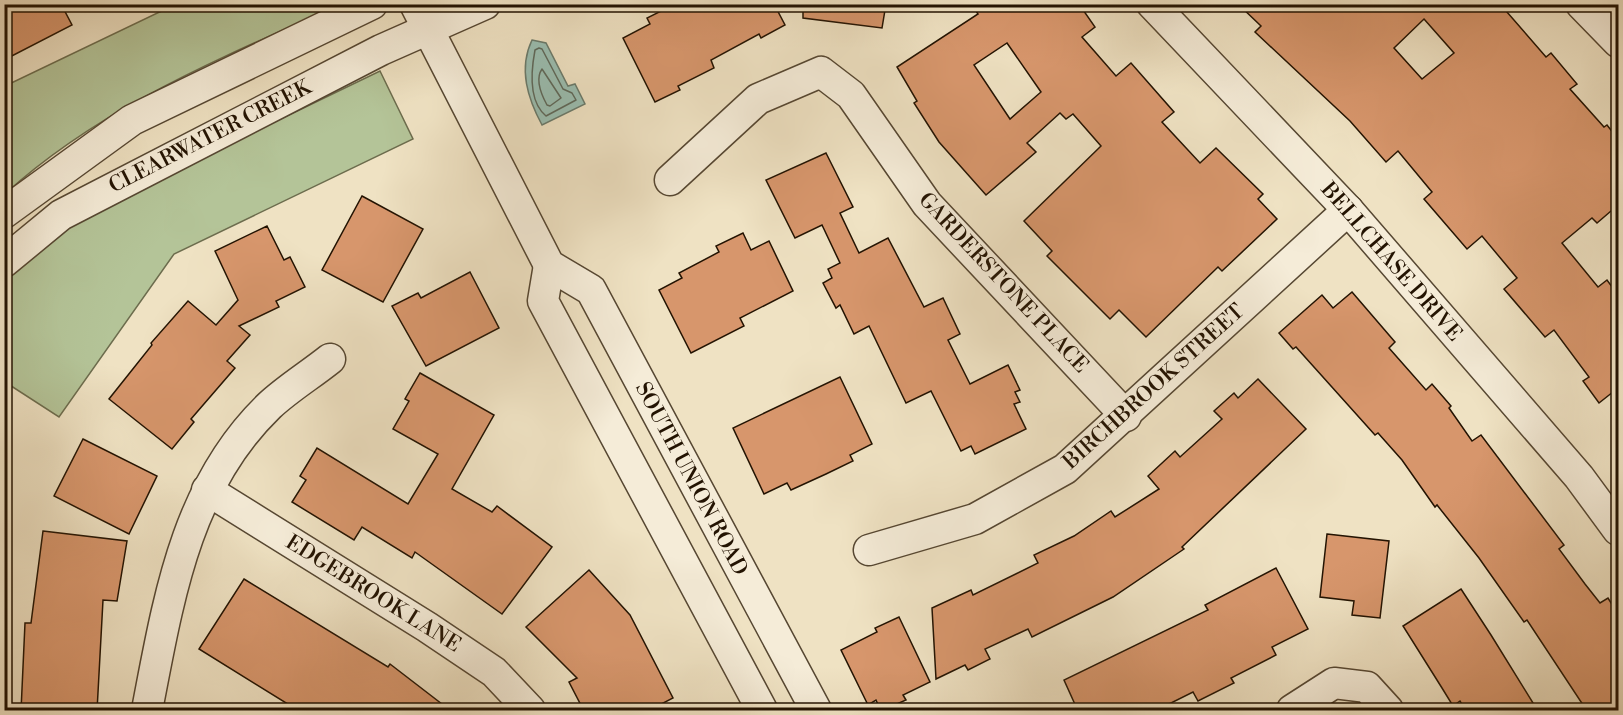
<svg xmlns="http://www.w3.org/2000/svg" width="1623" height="715" font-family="'Libre Bodoni',serif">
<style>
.green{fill:#b4c498;stroke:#6c6c4d;stroke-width:1.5}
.water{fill:#9abeb1;stroke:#6a7a6b;stroke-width:1.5}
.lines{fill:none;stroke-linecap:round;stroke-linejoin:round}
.shore{stroke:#5e685a;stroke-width:1.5}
.building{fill:#d7966c;stroke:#231302;stroke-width:1.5;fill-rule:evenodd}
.minor-casing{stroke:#564732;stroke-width:33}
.minor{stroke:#f5ecd8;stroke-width:30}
.labels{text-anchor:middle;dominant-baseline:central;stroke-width:5;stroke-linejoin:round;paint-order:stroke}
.street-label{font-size:21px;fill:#231302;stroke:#f5ecd8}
</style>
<rect width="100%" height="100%" fill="#efe2c3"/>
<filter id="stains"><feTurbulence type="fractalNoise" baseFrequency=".00333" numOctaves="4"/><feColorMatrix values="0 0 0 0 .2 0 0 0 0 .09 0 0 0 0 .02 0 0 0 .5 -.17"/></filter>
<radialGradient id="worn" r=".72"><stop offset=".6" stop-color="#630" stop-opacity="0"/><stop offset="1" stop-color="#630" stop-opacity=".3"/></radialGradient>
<g class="green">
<path d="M174 5H339C223 57 100 107 5 194V86Z"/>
<path d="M380 71 413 139 174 254 59 417 5 382 4 274 86 213Z"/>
</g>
<path class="water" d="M532 40 546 43 568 86 575 84 585 104 542 125C528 99 518 69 532 40Z"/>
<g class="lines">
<g class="shore">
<path d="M539 48 542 49 563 89 572 93 576 100 546 116C528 101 531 71 535 50Z"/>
<path d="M542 69 561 98 550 106 547 105C541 94 535 79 542 69Z"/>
</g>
</g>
<g class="building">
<path d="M4 4H61L72 25 4 60Z"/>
<path d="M675 4H774L785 25 761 38 759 34 711 60 714 68 678 86 680 90 655 102 623 38 650 24 647 18Z"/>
<path d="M803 4H886L882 28 803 18Z"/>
<path d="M972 4H1079L1095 27 1082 37 1116 76 1131 63 1174 112 1162 122 1200 163 1216 148 1263 194 1258 199 1277 219 1222 271 1218 267 1146 337 1119 310 1110 319 1047 256 1052 251 1024 221 1101 146 1073 114 1066 119 1060 113 1027 143 1036 152 986 195 939 142 914 103 917 101 897 67 978 14ZM1007 43 1041 92 1010 119 974 65Z"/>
<path d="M1238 4H1500L1546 57 1551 53 1577 84 1570 89 1604 127 1607 125 1618 139V205L1597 223 1592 218 1562 243 1598 287 1607 280 1618 295V388L1599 403 1583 381 1589 377 1554 330 1545 337 1504 289 1517 278 1482 236 1467 249 1424 199 1432 192 1398 151 1386 162 1350 121 1255 32 1261 26ZM1424 19 1454 53 1422 79 1394 48Z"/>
<path d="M826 153 853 207 840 213 859 253 888 238 924 307 943 298 960 334 948 340 970 384 1008 365 1020 390 1015 392 1020 402 1014 404 1026 429 975 454 971 446 961 451 931 391 906 403 869 326 854 334 840 305 836 308 823 283 832 278 828 269 840 263 822 225 795 238 766 180Z"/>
<path d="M362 196 423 229 383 302 322 270Z"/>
<path d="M267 226 284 260 290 257 305 287 276 301 279 307 239 326 250 335 227 361 235 368 191 419 194 422 172 449 109 399 152 345 151 343 188 301 216 325 238 300 215 251Z"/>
<path d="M743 233 751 250 769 241 793 291 740 318 744 326 691 353 659 290 682 278 679 273 719 252 716 246Z"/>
<path d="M470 272 499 328 426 366 392 306 418 293 421 298Z"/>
<path d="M1352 292 1395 342 1389 348 1426 390 1432 384 1451 406 1449 408 1472 441 1481 435 1564 545 1559 549 1585 584 1600 603 1608 598 1618 614V706L1611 711H1587L1527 620 1524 622 1479 558 1437 505 1435 507 1402 460 1378 433 1375 435 1296 347 1293 349 1279 333 1322 295 1333 308Z"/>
<path d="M420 373 494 415 452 489 492 512 497 506 552 547 502 614 415 552 412 558 362 527 354 540 292 502 306 480 300 476 317 448 408 504 438 454 393 429 409 401 405 399Z"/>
<path d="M840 377 872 444 850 455 853 461 826 474 791 490 787 483 764 494 733 428Z"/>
<path d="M1258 379 1306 429 1182 547 1184 549 1113 597 1032 637 1028 629 985 649 990 659 968 670 965 665 936 679 932 608 971 590 973 595 1038 563 1034 555 1074 536 1111 511 1115 517 1159 489 1148 476 1175 451 1180 457 1222 419 1214 411 1234 393 1238 398Z"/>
<path d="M83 439 157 476 129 534 54 496Z"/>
<path d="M43 531 127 541 117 601 103 600 97 711H21L25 623H31Z"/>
<path d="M1327 534 1389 541 1380 618 1352 615 1354 601 1320 597Z"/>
<path d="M1276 568 1308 629 1272 647 1276 655 1231 678 1234 683 1198 701 1193 692 1155 711H1078L1064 680 1208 610 1205 605Z"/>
<path d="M589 570 630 615 673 698 648 711H584L569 682 577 678 526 627Z"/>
<path d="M244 579 388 667 390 664 451 711H299L199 649Z"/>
<path d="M1461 589 1491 635 1538 711H1466L1460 701 1453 706 1442 688 1403 626Z"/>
<path d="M899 617 930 682 903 695 906 700 881 711 876 700 868 705 841 650 877 632 875 628Z"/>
</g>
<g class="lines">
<g class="minor-casing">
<g id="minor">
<path d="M415 4 549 265 591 290 816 710"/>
<path d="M1152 4 1348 210 1579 477 1618 530"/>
<path d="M1581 4 1618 42"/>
<path d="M670 180 758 99 821 72 851 95 927 204 1126 416"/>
<path d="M4 213 132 120 372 4"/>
<path d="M4 262 61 215 381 50 485 4"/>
<path d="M549 265 543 301 762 710"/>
<path d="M207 490 427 627 494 672 530 710"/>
<path d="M869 550 975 519 1065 469 1348 210"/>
<path d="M147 710C168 602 185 487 269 406 287 389 310 375 330 359"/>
<path d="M1292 710 1334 683 1367 687 1388 710"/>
</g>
</g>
<use href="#minor" class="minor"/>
</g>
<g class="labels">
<g class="street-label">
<text transform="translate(210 137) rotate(-27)">CLEARWATER CREEK</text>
<text transform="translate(1391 262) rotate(49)">BELLCHASE DRIVE</text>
<text transform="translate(1003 283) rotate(47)">GARDERSTONE PLACE</text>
<text transform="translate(1154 387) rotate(-42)">BIRCHBROOK STREET</text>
<text transform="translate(691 479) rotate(62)">SOUTH UNION ROAD</text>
<text transform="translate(373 594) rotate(32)">EDGEBROOK LANE</text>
</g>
</g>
<rect width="1623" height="715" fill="none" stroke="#efe2c3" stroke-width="24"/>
<rect x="6" y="6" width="1611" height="703" fill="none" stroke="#231302" stroke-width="3"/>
<rect x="12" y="12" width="1599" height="691" fill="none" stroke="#231302" stroke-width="1.5"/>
<rect width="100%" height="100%" filter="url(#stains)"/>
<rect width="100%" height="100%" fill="url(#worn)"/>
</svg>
